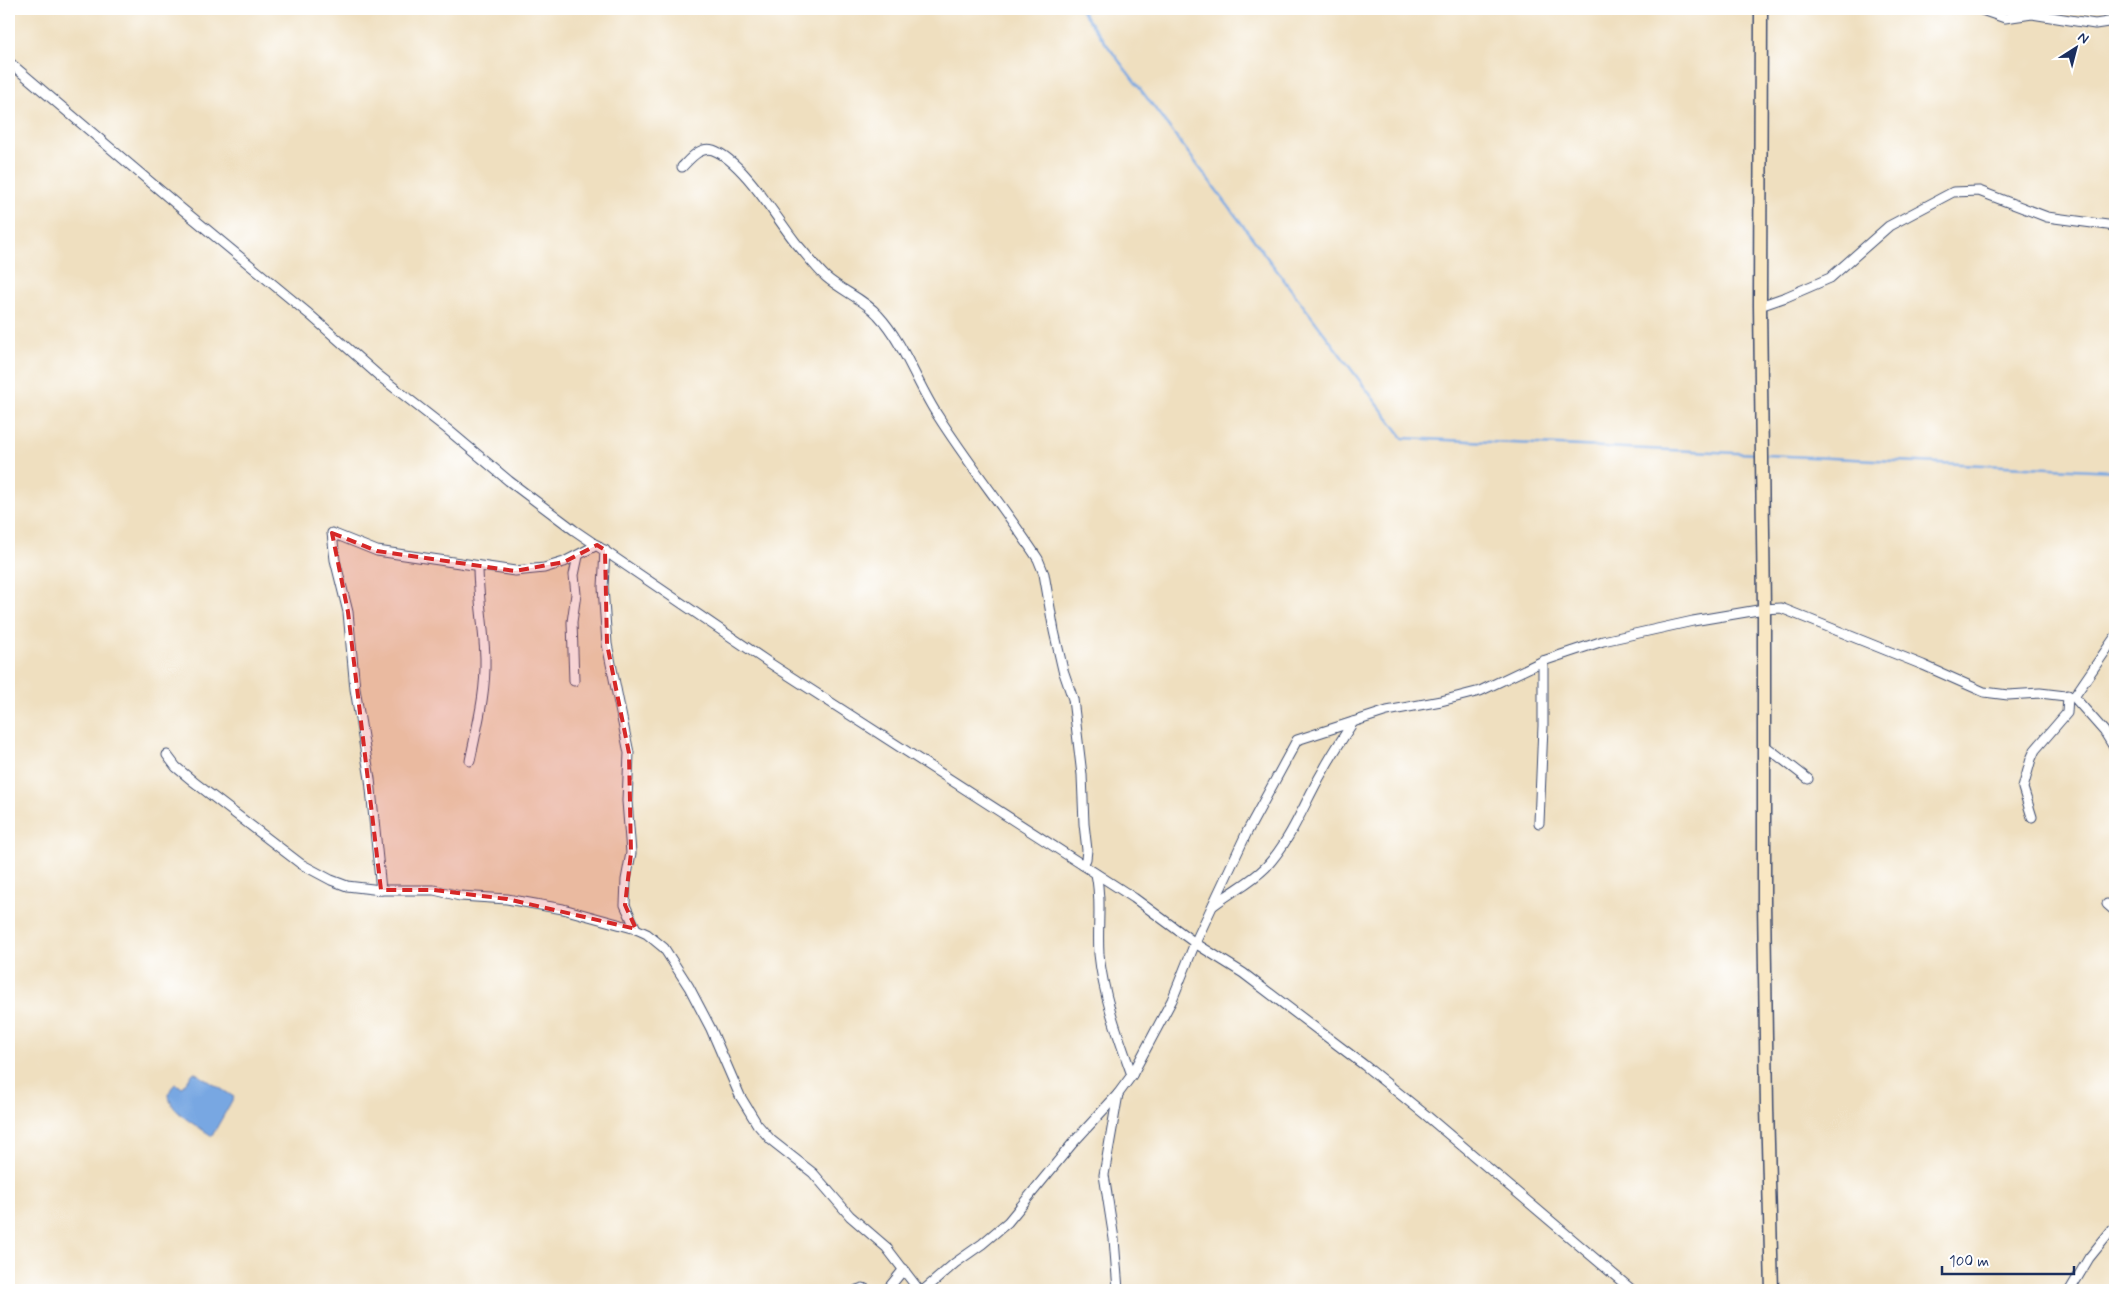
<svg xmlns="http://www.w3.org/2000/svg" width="2124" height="1299" font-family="Mynerve,sans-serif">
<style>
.water{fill:#78a7e2;stroke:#4a6ba0}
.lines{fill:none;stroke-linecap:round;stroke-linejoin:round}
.stream{stroke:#78a7e2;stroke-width:2.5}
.street-casing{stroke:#3b496d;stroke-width:11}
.secondary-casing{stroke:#3b496d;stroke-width:15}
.street{stroke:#fff;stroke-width:9}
.secondary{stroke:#f9e7c3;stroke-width:12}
.marked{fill:#d62828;fill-opacity:0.2;stroke:#d62828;stroke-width:4;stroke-dasharray:10 6;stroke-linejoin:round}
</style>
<rect width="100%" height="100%" fill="#fff"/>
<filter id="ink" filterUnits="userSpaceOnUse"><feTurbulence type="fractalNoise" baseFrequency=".02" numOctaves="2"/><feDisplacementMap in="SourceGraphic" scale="10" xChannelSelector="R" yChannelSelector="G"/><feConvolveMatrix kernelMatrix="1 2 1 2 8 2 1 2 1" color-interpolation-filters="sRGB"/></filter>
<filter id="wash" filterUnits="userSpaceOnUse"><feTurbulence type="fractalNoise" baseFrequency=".0096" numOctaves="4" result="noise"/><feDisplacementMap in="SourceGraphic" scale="20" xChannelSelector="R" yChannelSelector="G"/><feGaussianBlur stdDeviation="1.12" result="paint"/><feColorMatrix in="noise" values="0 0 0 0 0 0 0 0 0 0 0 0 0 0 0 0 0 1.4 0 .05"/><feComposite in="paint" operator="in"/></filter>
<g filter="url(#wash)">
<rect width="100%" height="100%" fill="#efdfbf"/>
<path class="water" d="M194 1072 234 1097 212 1136C198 1126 153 1104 175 1084L182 1087Z"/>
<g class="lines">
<g class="stream">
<path d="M1080 9 1403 438 1758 454"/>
<path d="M1766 455 2115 471"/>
</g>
</g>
</g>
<g filter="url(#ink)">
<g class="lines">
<g class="street-casing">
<g id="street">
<path d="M1979 9 2005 18 2032 14 2095 24 2115 21"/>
<path d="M9 62 182 209 309 314 378 375 447 429 509 481 574 530 768 662 1134 898 1195 943 1243 973 1364 1065 1427 1116 1632 1290"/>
<path d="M682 167C690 159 700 146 713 150 743 161 776 218 796 243 806 254 815 267 826 277 842 291 864 299 878 315 904 343 917 384 938 416 969 465 1006 510 1038 559L1044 574 1054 631 1063 670 1073 699 1082 775 1084 824 1087 850 1086 859 1083 865"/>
<path d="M1760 306 1786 297 1830 278 1889 226 1953 192 1979 191 2047 217 2115 226"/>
<path d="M605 550 603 587 607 644 629 753 627 801 631 853 626 880 625 905 636 929"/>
<path d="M574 681 572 622 576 594 574 575 578 556"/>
<path d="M2074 697 2115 637"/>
<path d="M1764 745 1808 779"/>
<path d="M167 755 176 767 194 782 301 864 331 880 347 886 381 890H434L460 896 507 899 563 909 636 929 647 934 664 948 689 987 711 1029 740 1096 757 1124 771 1140 813 1173 850 1216 886 1247 919 1290"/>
<path d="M470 761C477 726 486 694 485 658 484 627 478 597 478 566"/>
<path d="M2032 817 2023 788 2031 759 2035 750 2067 713 2068 695"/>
<path d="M1539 823 1543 726V661"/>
<path d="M1096 874C1102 901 1097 926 1099 954 1103 995 1118 1036 1132 1075"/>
<path d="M381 890 370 779 355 689 348 612 335 560 332 533 377 551 515 571 544 568 564 562 597 545"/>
<path d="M2107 904 2115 911"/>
<path d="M1214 905C1232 891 1250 883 1266 867 1292 839 1304 803 1323 771 1332 754 1343 738 1353 722"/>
<path d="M857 1290 863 1288 867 1290"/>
<path d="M887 1290 904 1269"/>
<path d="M924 1290 955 1263 982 1244 1008 1222 1072 1144 1118 1094 1132 1075 1172 1000 1195 943 1247 832 1297 740 1387 711 1441 701 1480 691 1543 661 1603 641 1693 621 1764 609 1781 608 1923 665 1984 692 2008 695 2040 693 2074 697 2104 731 2115 749"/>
<path d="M1118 1290 1114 1239 1104 1175 1118 1094"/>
<path d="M2070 1290 2089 1258 2115 1226"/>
</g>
</g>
<g class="secondary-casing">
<path id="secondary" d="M1761 9 1760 306 1764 609V901L1767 1107 1772 1290"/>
</g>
<use href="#street" class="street"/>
<use href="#secondary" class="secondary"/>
</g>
</g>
<path class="marked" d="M332 533 377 551 515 571 564 562 597 545 605 550 607 644 629 753 631 853 625 905 636 929 507 899 434 890H381L348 612Z"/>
<rect width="2124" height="1299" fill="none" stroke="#fff" stroke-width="30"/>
<g transform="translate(2076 48) rotate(36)" stroke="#ffffff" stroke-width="4" paint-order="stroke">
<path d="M0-4L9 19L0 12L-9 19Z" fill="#1b2f5e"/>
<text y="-8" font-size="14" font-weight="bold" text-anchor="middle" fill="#1b2f5e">N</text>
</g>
<path d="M1942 1266v8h132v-8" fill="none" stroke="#1b2f5e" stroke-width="2.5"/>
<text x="1949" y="1266" font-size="15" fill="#1b2f5e" stroke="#ffffff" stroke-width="4" paint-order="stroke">100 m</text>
</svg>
